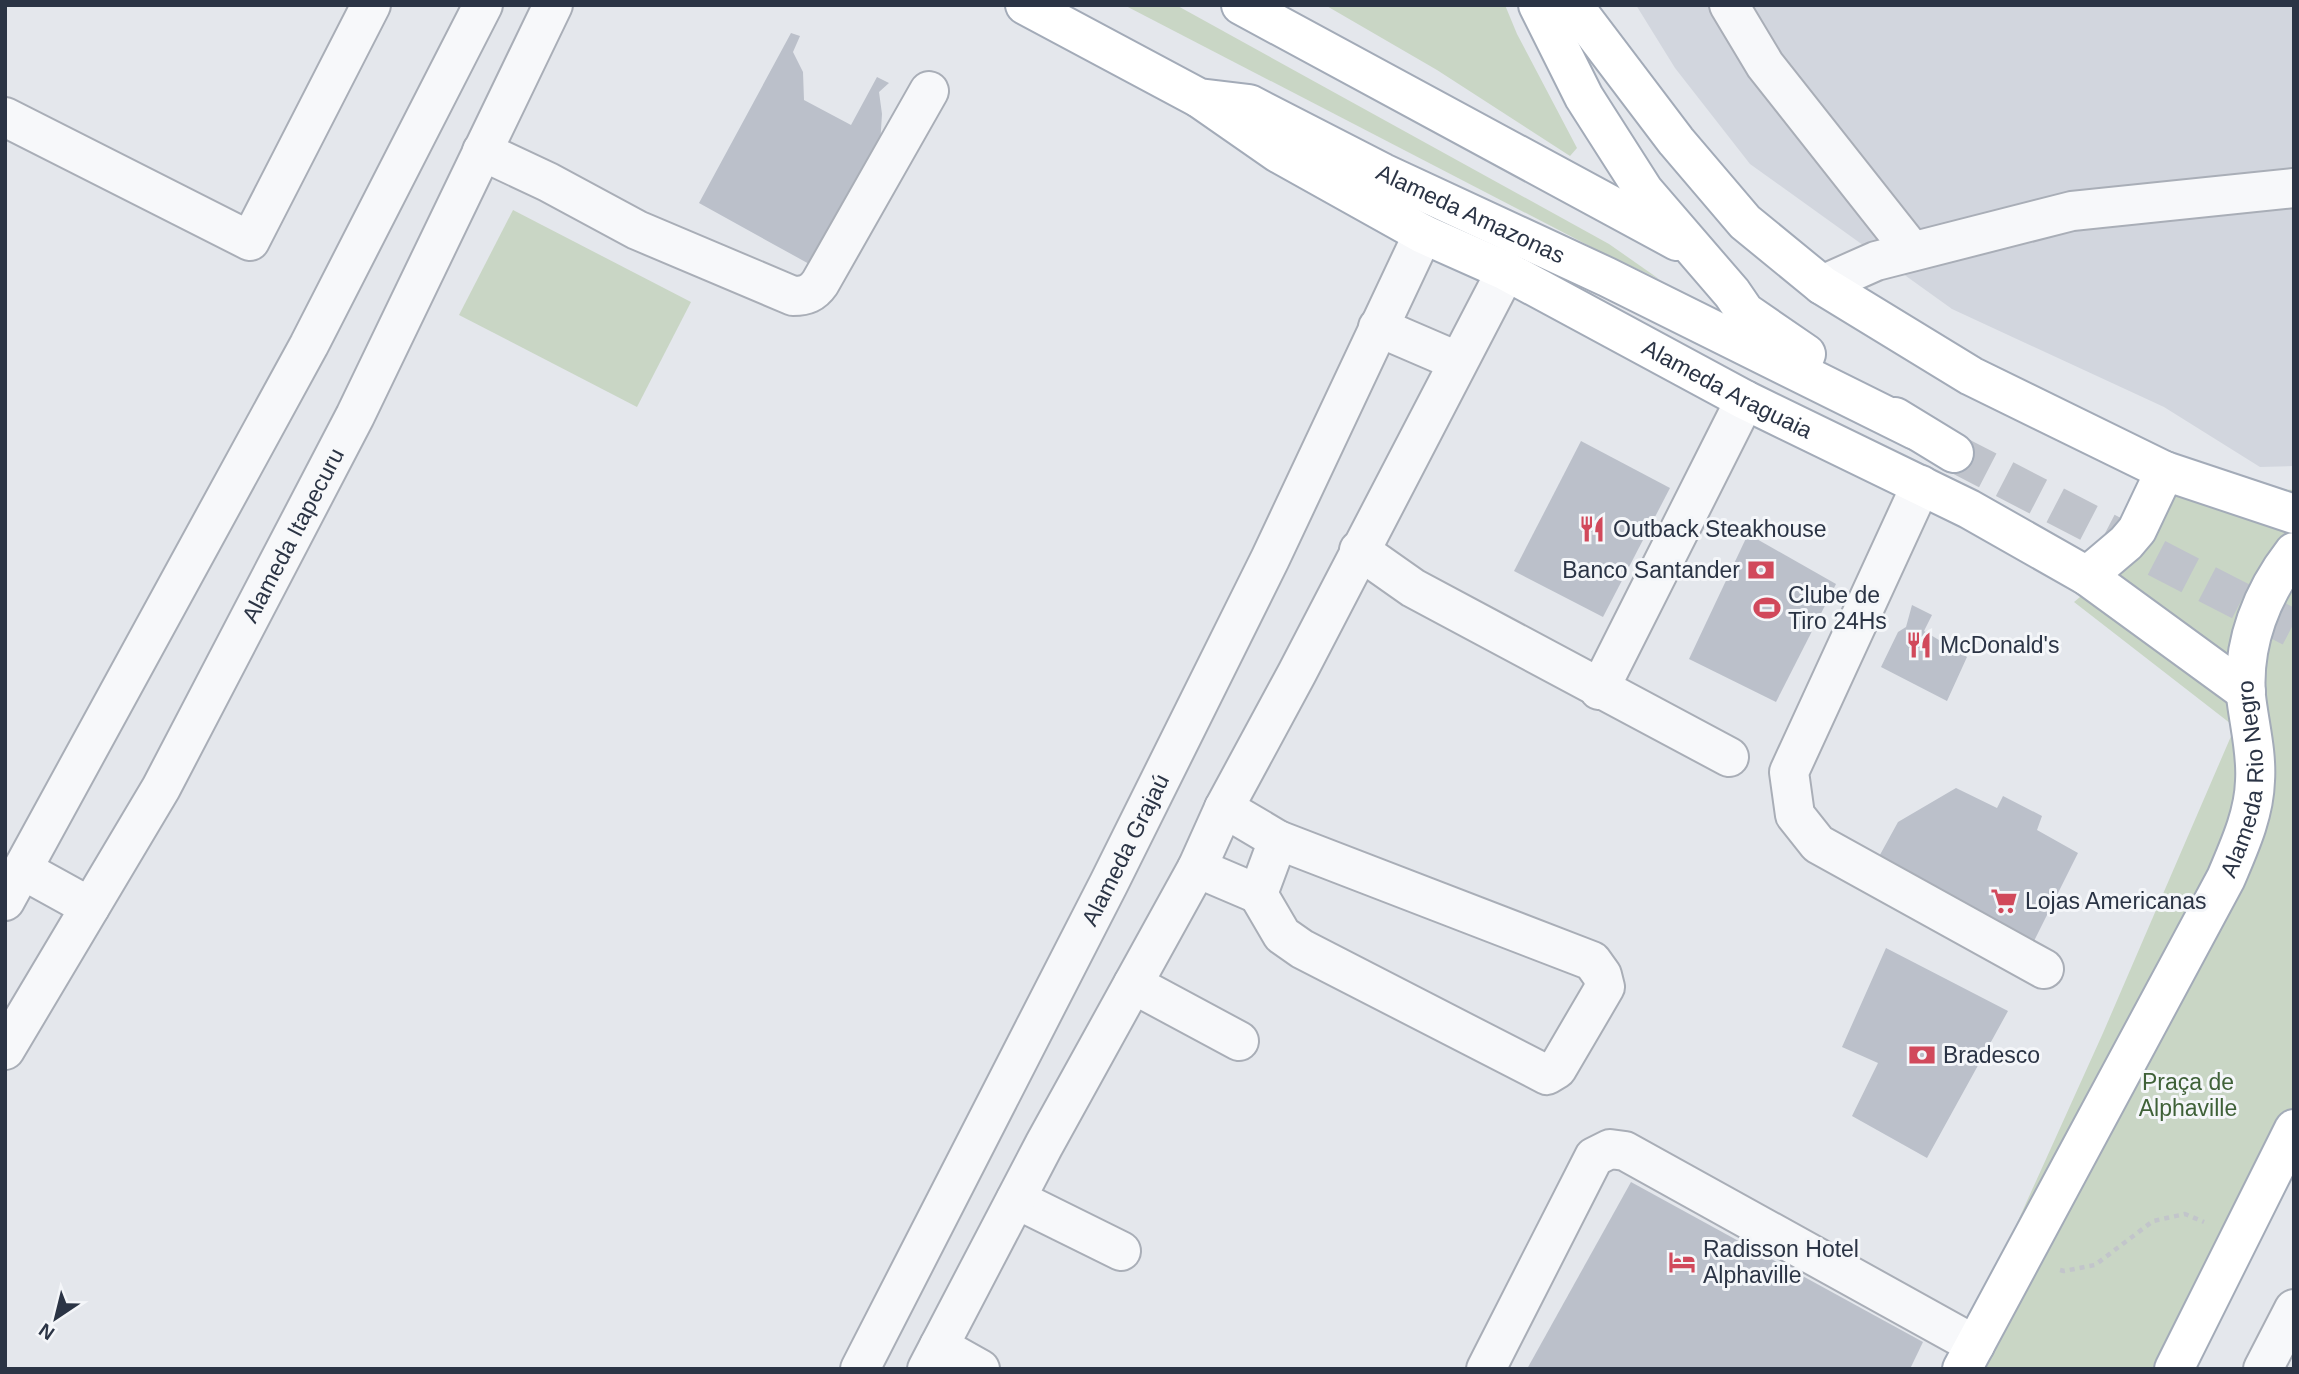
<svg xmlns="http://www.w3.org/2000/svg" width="2299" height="1374" font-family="Arial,sans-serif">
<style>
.built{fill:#d2d6de}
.green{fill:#c9d6c5}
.building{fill:#bbc0ca}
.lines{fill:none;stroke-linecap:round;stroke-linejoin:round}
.major-tunnel{stroke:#bfc3cb;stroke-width:38;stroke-dasharray:38 19;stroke-linecap:butt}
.minor-casing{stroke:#a9aeb7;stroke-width:42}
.major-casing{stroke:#a3abb8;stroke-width:42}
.path{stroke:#c2c5cb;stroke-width:4.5;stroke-dasharray:5 5;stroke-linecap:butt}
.minor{stroke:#f7f8fa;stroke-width:38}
.major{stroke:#fff;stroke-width:38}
.labels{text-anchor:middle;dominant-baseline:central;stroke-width:6;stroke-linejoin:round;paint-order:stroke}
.street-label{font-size:23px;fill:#2b3445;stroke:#f4f6f9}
.poi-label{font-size:23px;fill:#2b3445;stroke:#f4f6f9;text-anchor:start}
.park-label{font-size:23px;fill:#3f6138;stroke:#f4f6f9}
</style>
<rect width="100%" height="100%" fill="#e4e7ec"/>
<path class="built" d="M1636 5H2294V466L2260 467 2164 407 1952 309 1750 164 1675 68Z"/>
<g class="green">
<path d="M1124 5H1176L1609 244 1659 279 1603 253Z"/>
<path d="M1325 5H1505L1517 34 1577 148 1570 156 1437 70Z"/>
<path d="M513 210 691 302 637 407 459 315Z"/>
<path d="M2162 482 2294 490V1115L2168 1369H1951L2103 1033 2235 727 2074 602 2133 553Z"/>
</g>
<g class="building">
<path d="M791 33 800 36 793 52 803 72 804 100 851 125 877 77 889 83 879 92 882 114 880 145 811 265 699 203Z"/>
<path d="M1581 441 1670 488 1603 617 1514 571Z"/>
<path d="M1748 534 1836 584 1776 702 1689 659Z"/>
<path d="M1912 605 1932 615 1924 631 1967 657 1947 701 1881 667 1898 632 1906 627Z"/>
<path d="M1956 788 1997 808 2003 796 2042 816 2037 830 2078 853 2034 941 1876 862 1898 822Z"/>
<path d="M1886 948 2008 1011 1927 1158 1852 1116 1878 1063 1842 1047Z"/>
<path d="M1631 1182 1923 1342 1910 1369H1527Z"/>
</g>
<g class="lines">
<path class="major-tunnel" d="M1954 453 2294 629"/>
<g class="minor-casing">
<g id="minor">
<path d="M1729 5 1765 65 1912 251"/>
<path d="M5 117 250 241 371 5"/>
<path d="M482 151 548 182 637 230 793 296C806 296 813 293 820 283L929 91"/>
<path d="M1822 285 1876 261 2072 211 2294 188"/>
<path d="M1378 327 1457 361"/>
<path d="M1921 485 1789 772 1795 815 1818 844 2044 969"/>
<path d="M1359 550 1413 588 1729 757"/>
<path d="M1599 690 1745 400"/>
<path d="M1197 868 1258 894 1278 840 1224 808"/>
<path d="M23 870 90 907"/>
<path d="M1258 894 1282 935 1302 949 1547 1075 1557 1069 1605 987 1602 975 1592 961 1278 840"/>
<path d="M5 901 309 345 483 5"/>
<path d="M1133 984 1239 1041"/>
<path id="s1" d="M5 1050 161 788 355 416 553 5"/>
<path d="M1016 1199 1121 1251"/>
<path d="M939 1346 980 1369"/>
<path id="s2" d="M860 1369 1109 883 1270 559 1423 234"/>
<path d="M927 1369 1044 1145 1197 868 1224 808 1297 673 1506 271"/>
<path d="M1486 1369 1594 1157 1610 1149 1625 1151 1975 1345"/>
<path d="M2263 1369 2294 1309"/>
</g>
</g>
<g class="major-casing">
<g id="major">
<path id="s3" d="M1025 5 1199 98 1249 104 1383 173 1607 277 1915 430"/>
<path d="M1241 5 1677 241"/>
<path d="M1538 5 1584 97 1644 191 1732 293 1745 312 1806 354"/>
<path d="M1573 5 1676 141 1745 222 1822 285 1971 376 2165 471 2294 514"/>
<path id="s4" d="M1199 98 1278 153 1423 234 1506 271 1745 400 1969 509 2087 576 2246 692"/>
<path d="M1895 417 1954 453"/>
<path d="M2087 576 2126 543 2137 530 2165 471"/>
<path id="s5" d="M1962 1369 2226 878C2239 847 2254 815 2255 781 2257 753 2249 723 2246 696 2242 643 2262 593 2294 552"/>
<path d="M2174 1369 2294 1129"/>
</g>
</g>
<path class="path" d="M2060 1270 2064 1271 2095 1265 2153 1221 2185 1214 2204 1222"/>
<use href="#minor" class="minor"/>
<use href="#major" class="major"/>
</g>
<defs>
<g id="restaurant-bare" transform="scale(2.1)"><path d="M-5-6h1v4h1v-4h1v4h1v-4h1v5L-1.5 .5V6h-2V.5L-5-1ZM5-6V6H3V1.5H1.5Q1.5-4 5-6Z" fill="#d1495b" stroke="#f4f6f9" stroke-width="2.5" paint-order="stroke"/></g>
<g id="bank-bare" transform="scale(2.1)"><path d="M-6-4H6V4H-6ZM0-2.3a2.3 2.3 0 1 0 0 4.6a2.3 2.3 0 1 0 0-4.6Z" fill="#d1495b" stroke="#f4f6f9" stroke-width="2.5" paint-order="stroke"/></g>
<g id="stadium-bare" transform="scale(2.1)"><path d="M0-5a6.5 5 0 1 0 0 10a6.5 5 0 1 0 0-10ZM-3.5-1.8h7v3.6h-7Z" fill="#d1495b" stroke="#f4f6f9" stroke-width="2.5" paint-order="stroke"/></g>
<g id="supermarket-bare" transform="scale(2.1)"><path d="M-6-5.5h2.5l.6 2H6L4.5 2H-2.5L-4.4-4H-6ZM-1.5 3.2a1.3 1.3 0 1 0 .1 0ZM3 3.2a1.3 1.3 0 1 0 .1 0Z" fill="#d1495b" stroke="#f4f6f9" stroke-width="2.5" paint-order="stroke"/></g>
<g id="hotel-bare" transform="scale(2.1)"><path d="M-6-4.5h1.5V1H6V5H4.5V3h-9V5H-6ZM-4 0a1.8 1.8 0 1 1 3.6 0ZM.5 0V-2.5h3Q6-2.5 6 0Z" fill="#d1495b" stroke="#f4f6f9" stroke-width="2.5" paint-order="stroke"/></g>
</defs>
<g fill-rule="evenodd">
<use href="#restaurant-bare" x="1592" y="529"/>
<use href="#bank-bare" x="1761" y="570"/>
<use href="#stadium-bare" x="1767" y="608"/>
<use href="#restaurant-bare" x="1919" y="645"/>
<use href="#supermarket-bare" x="2004" y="901"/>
<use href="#bank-bare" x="1922" y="1055"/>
<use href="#hotel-bare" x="1682" y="1262"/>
</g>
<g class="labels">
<g class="street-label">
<text stroke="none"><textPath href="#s3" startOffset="495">Alameda Amazonas</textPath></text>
<text stroke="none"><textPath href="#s4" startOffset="604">Alameda Araguaia</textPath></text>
<text stroke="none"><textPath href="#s1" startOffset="590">Alameda Itapecuru</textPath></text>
<text stroke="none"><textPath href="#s5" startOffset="660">Alameda Rio Negro</textPath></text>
<text stroke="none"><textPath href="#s2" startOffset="583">Alameda Grajaú</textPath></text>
</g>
<g class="poi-label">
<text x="1613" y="529">Outback Steakhouse</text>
<text x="1740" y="570" text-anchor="end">Banco Santander</text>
<text x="1788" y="595">Clube de<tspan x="1788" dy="26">Tiro 24Hs</tspan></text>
<text x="1940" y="645">McDonald's</text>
<text x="2025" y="901">Lojas Americanas</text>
<text x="1943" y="1055">Bradesco</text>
<text x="1703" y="1249">Radisson Hotel<tspan x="1703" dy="26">Alphaville</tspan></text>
</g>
<g class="park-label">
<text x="2188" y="1082">Praça de<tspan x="2188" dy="26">Alphaville</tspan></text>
</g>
</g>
<rect width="2299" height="1374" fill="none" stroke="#2b3445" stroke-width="14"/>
<g transform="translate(56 1318) rotate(215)" stroke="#f4f6f9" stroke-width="5" paint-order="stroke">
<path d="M0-5L12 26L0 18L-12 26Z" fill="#2b3445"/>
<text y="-10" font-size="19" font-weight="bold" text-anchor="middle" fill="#2b3445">N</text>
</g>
</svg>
